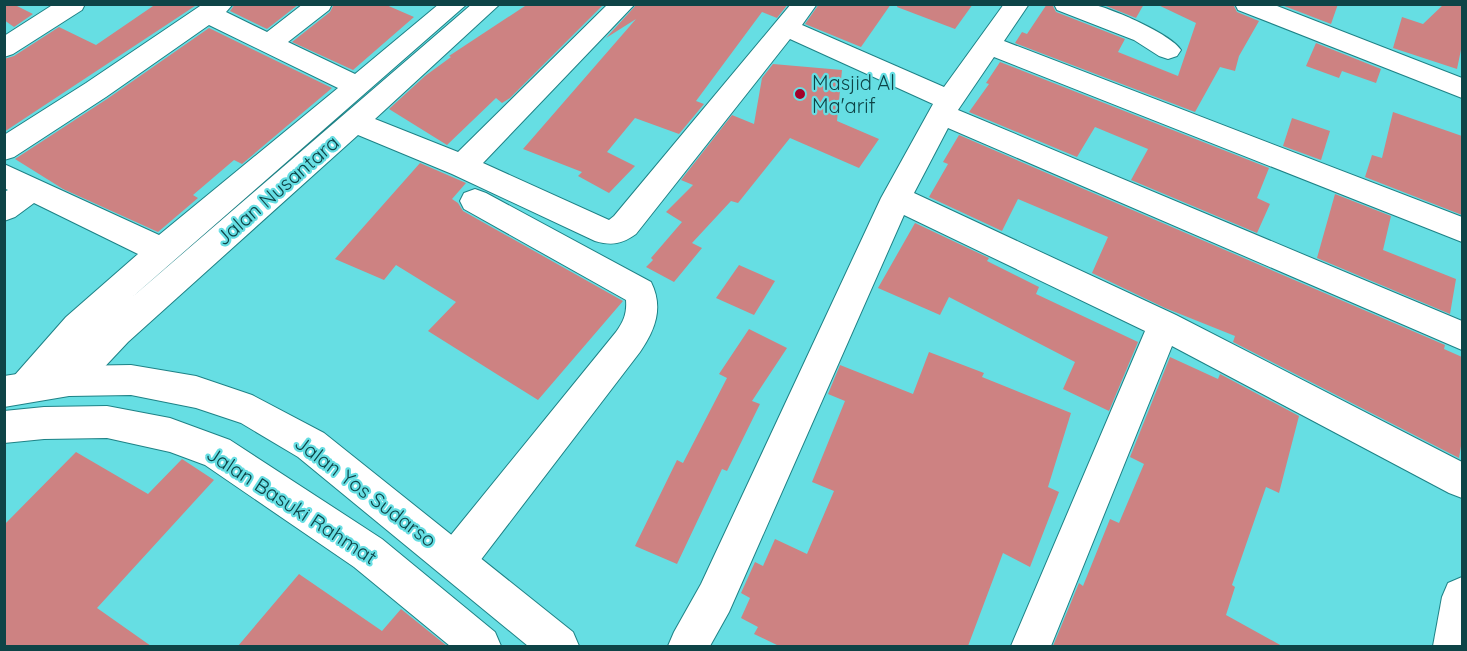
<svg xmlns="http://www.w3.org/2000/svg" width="1467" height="651" font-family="Quicksand,sans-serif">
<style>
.building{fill:#cd8282}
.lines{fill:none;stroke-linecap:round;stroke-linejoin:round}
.minor-casing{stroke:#1e8286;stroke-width:2}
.highway-casing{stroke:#1e8286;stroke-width:2}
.minor{fill:#fff;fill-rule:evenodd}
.highway{fill:#fff;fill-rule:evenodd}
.poi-dot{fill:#a2022a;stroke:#66dee3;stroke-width:2}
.labels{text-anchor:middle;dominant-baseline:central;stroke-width:4.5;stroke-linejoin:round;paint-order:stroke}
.poi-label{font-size:20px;fill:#0e4447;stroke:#66dee3;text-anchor:start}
.street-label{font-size:20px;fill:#0e4447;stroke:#66dee3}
</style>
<rect width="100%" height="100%" fill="#66dee3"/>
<g class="building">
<path d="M4 4H13L33 14 14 27 4 20Z"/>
<path d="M156 4H198L4 132V59L14 56 59 27 96 45Z"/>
<path d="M235 4H299L267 29 230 11Z"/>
<path d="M334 4H384L414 17 353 70 292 42 330 12Z"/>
<path d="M528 4H604L510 98 502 103 496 98 447 145 389 109 425 76 451 57 449 56Z"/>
<path d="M637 4H788L777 18 762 12 696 101 704 104 679 134 635 118 607 152 635 166 609 193 578 176 582 172 523 149 636 19 606 38Z"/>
<path d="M819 4H891L861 47 805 24Z"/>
<path d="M898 4H973L955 29 897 7Z"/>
<path d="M1047 4H1052L1056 12 1125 39 1118 52 1178 76 1196 23 1156 4H1233L1237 12 1259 21 1239 56 1235 71 1220 67 1195 112 1015 43 1022 32 1027 34Z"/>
<path d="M1101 4H1144L1136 18Z"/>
<path d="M1279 4H1338L1331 24Z"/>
<path d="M1444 4H1462V45L1457 69 1393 48 1402 17 1423 24Z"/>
<path d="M209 28 332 88 242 164 234 160 193 195 198 198 158 232 63 189 15 159 107 99Z"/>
<path d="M1316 43 1381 69 1376 83 1342 71 1339 78 1306 66Z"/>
<path d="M1000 62 1269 168 1257 198 1270 204 1257 233 1131 180 1148 149 1095 127 1077 157 969 112 989 84 986 83Z"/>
<path d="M773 64 842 70 837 121 879 139 859 168 790 138 738 203 731 201 692 243 702 248 674 282 646 267 653 260 651 258 682 222 666 212 693 185 681 180 732 115 754 124 762 78Z"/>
<path d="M1393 112 1462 136V215L1365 177 1372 155 1382 158Z"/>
<path d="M1292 118 1330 131 1321 160 1283 146Z"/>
<path d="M959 135 1445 345 1444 349 1462 357V440L1459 458 1233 342 1235 336 1165 308 1092 273 1108 237 1018 199 1002 231 929 197 948 164 943 162Z"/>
<path d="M420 163 466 183 452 199 458 203 463 211 623 301 538 400 428 331 456 302 396 265 384 280 335 259Z"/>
<path d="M1335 194 1391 216 1383 250 1456 279 1450 314 1317 258Z"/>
<path d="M915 223 989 258 987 261 1039 287 1036 294 1138 342 1109 411 1063 389 1075 362 949 297 940 315 878 288Z"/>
<path d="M739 265 775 281 754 315 716 298Z"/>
<path d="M749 329 787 348 752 401 760 404 727 471 722 469 677 564 635 546 677 460 683 463 727 378 719 374Z"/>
<path d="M929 352 984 373 982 377 1071 413 1048 487 1059 492 1030 567 1003 553 968 646H779L754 634 758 627 741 618 750 598 741 593 755 562 763 566 775 539 807 554 834 491 812 482 845 401 828 394 840 365 913 394Z"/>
<path d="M1170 357 1218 379 1220 374 1299 416 1279 493 1266 487 1232 585 1235 587 1226 615 1282 646H1053L1079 583 1083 586 1110 519 1119 523 1144 464 1130 457Z"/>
<path d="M76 452 148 494 182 459 214 480 97 608 151 646H4V525Z"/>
<path d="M299 574 382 631 401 609 447 646H238Z"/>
</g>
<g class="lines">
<g class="minor-casing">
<g id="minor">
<path d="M54 4H85L82 10 13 54 4 57V36Z"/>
<path d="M203 4H233L226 12 267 32 303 4H332L329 10 288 42 355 74 439 4H467L130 299 472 4H500L375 119 458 152 608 4H635L483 163 609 220 614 216 791 4H817L802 25 944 87 1004 4H1029L1004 41 1462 217V242L994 57 958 110 1462 321V350L948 128 914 193 1176 315 1462 462V498L1449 493 1172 346 1051 646H1011L1145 331 904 215 729 612 710 646H668L674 632 701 584 881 198 933 104 790 39 636 234C622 244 612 246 595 241L452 174 358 135 128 342 81 392 69 396 57 392 52 382 38 398 26 402 14 398 9 387 14 376 66 317 138 254 34 203 15 217 4 221V192L8 190 4 188V164L159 235 338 88 209 25 106 97 14 157 4 160V135L86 83Z"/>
<path d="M1054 4C1066 4 1079 2 1091 4 1111 8 1171 34 1181 50L1177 56 1168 59 1159 56 1134 40 1057 10Z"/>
<path d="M1235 4H1272L1462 78V98L1238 10Z"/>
<path d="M475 189 486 193 651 282C664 308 655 330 640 352L470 574 456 579 442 574 437 560 442 546 616 332C624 321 627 313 626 300L464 209 460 201 464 193Z"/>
<path d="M1462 577V646H1433L1442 597 1448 583Z"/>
</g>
</g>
<g class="highway-casing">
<g id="highway">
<path d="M131 365 196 376 252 395 324 433 573 632 579 646H528L298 457 241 423 196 408 131 395 69 396 4 407V376L69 366Z"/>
<path d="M107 406 170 418 230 440 382 539 495 632 501 646H450L354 567 205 465 170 452 107 438 44 439 4 443V411L44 407Z"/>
</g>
</g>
<use href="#minor" class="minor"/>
<use href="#highway" class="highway"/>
</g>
<circle class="poi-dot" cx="800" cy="94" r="6"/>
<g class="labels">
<g class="poi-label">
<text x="812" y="82">Masjid Al<tspan x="812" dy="23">Ma'arif</tspan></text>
</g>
<g class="street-label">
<text transform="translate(277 190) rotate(-41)">Jalan Nusantara</text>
<text transform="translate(366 491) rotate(37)">Jalan Yos Sudarso</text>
<text transform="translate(292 505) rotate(33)">Jalan Basuki Rahmat</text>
</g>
</g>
<rect width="1467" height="651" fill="none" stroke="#0e4447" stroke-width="12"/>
</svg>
